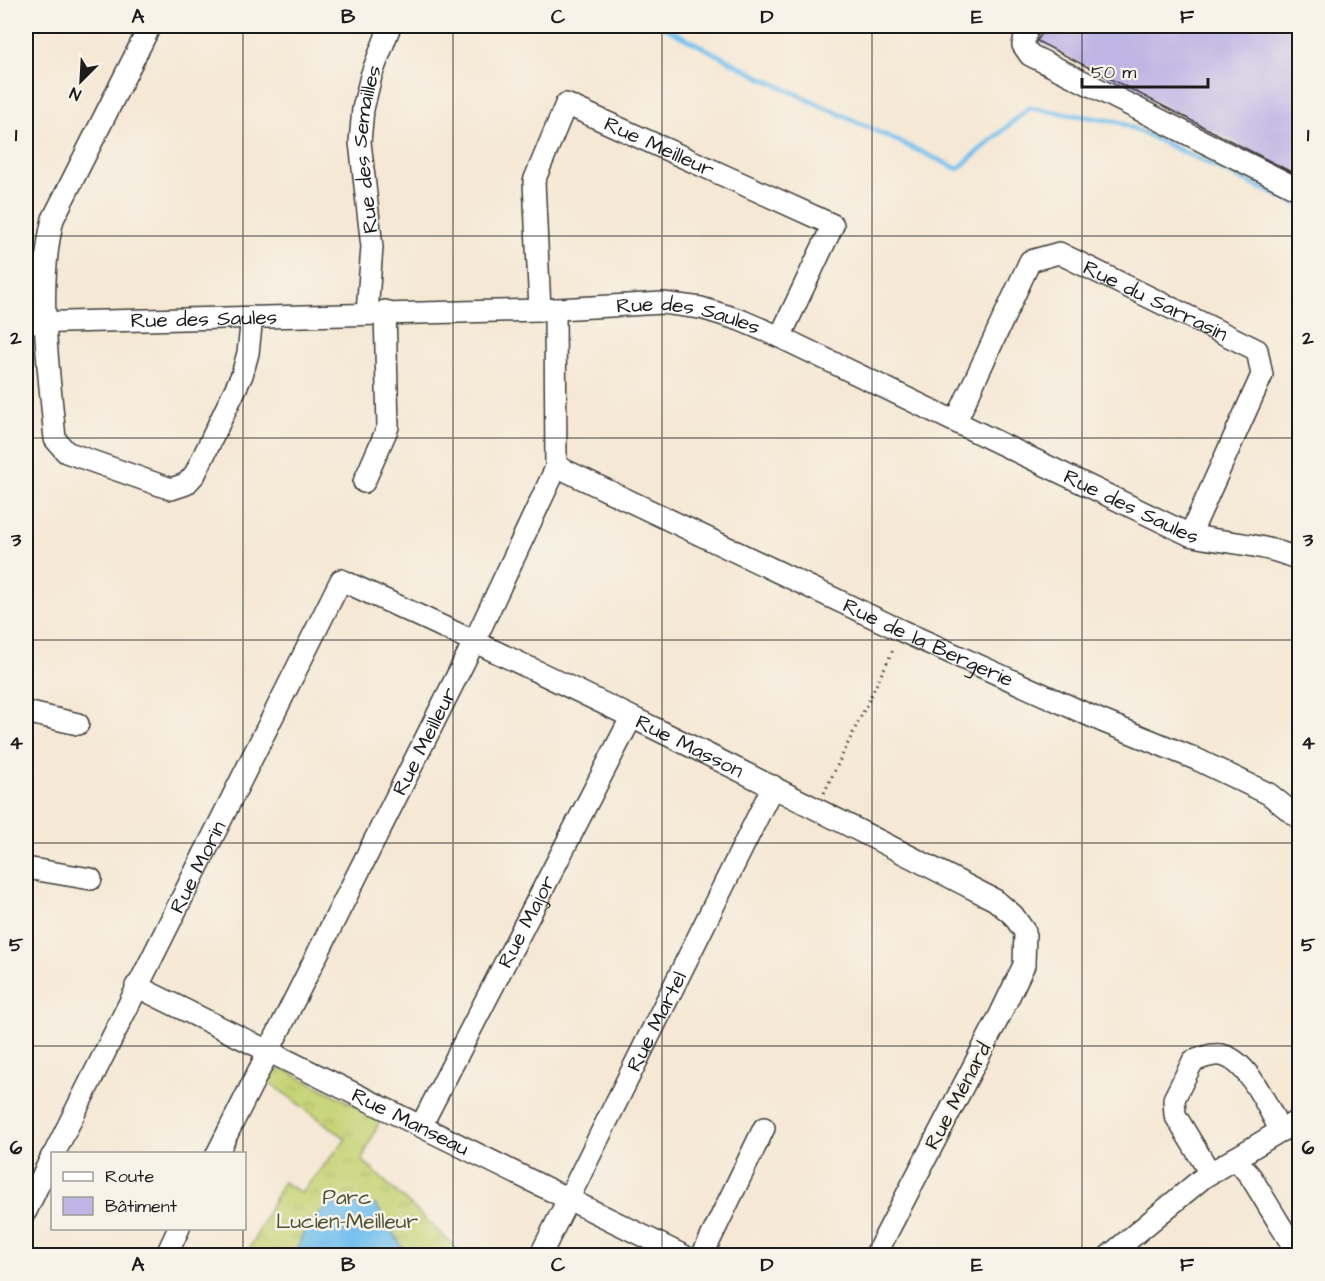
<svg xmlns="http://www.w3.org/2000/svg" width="1325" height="1281" font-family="'Architects Daughter',sans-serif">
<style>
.grass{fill:url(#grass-tufts);stroke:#707848;stroke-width:1.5}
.water{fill:#74c0ed;stroke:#486e84;stroke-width:1.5}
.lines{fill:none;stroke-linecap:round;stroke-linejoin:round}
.stream{stroke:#74c0ed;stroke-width:5}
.building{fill:#bfb5e4}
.minor-casing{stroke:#3d3b38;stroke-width:24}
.path{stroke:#3d3b38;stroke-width:3;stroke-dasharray:1.5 4.5;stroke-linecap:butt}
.minor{stroke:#fff;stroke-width:21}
.grid{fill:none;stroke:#1c1c1c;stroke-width:1.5;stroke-opacity:0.55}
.labels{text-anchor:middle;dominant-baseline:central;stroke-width:5;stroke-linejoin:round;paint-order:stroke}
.street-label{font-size:21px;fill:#1c1c1c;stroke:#f7f3e8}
.park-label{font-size:21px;fill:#4f5337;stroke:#f7f3e8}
.neatline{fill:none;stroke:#1c1c1c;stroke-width:2}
.grid-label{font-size:20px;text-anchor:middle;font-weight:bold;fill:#1c1c1c}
</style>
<defs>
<pattern id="grass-tufts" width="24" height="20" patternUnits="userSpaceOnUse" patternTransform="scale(1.5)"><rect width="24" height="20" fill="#c5d375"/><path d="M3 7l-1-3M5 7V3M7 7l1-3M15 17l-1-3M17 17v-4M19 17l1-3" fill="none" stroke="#a9b565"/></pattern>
</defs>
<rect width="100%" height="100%" fill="#f7f3e8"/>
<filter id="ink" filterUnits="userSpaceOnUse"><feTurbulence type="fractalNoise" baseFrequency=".0167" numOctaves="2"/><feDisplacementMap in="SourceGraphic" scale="12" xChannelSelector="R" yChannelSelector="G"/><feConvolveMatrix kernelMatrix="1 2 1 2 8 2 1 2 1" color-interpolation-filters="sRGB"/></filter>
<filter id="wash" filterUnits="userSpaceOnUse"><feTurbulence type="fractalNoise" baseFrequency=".008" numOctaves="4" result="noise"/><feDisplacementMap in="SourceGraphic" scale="24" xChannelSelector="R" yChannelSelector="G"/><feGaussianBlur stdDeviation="1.35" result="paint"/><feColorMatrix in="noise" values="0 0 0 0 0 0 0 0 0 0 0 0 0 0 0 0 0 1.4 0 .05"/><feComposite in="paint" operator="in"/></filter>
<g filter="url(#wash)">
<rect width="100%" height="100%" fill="#f5e8d4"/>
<path class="grass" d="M283 1069 381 1118 362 1160 464 1255 249 1256 248 1252 283 1182 301 1193 346 1139 265 1079 269 1073Z"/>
<path class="water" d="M332 1203 376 1205 407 1255H295L306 1226Z"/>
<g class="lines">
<path class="stream" d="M662 26 762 78 958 169 1029 108 1119 122 1300 206"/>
</g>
<g id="blocks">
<path class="building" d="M1046 26H1299V176L1037 41Z"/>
</g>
</g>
<g filter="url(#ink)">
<use href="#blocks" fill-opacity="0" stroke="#3d3b38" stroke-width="1.5"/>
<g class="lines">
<g class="minor-casing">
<g id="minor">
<path d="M150 26 53 219C36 290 49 368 55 439L66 452 171 489 186 484 195 474 242 375 248 353 252 317"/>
<path d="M1028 26 1023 45 1030 55 1300 190"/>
<path id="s1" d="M540 310 534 181 566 104 833 225 780 337"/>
<path id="s2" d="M367 313 372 247 360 142 363 109 371 76 390 26"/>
<path id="s3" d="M26 323 540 310 663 303 701 308 740 320 780 337 1190 535C1228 544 1264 543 1300 560"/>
<path id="s4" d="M956 421 1030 261 1059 253 1257 350 1262 375 1190 535"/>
<path id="s5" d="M556 466 902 631 1102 721 1196 759 1269 794 1300 819"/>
<path d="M364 482 388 427 385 311"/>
<path d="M26 712 78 724"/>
<path d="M26 868 91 879"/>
<path id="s6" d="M136 986 684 1256"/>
<path id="s7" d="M421 1126 631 718"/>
<path id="s8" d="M54 1154 341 580C562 680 779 789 995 900L1013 915 1025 932 1024 965 1000 1015 875 1256"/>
<path id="s9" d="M217 1154 475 640 556 468 555 309"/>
<path d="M1235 1158 1251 1177 1299 1256"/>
<path d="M1210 1173 1175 1115 1174 1099 1193 1061C1203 1058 1215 1052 1225 1056 1250 1064 1268 1109 1281 1131"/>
<path d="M26 1211 52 1156"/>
<path d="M166 1256 179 1228"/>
<path id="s10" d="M540 1256 773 786"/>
<path d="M702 1256 764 1128"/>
<path d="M1109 1256 1204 1177 1300 1119"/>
</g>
</g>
<path class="path" d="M824 793 894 648"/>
<use href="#minor" class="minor"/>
</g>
</g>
<path class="grid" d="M243 26V1154M453 26V1256M662 26V1256M872 26V1256M1082 26V1256M26 236H1300M26 438H1300M26 640H1300M26 843H1300M26 1046H1300M243 1228V1256"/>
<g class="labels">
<g class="street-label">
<text stroke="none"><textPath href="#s1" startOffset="315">Rue Meilleur</textPath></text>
<text stroke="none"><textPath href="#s2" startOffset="165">Rue des Semailles</textPath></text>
<text stroke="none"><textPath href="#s4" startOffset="314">Rue du Sarrasin</textPath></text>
<text stroke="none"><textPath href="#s3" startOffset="178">Rue des Saules</textPath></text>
<text stroke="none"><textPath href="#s3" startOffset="664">Rue des Saules</textPath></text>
<text stroke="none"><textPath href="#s3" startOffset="1150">Rue des Saules</textPath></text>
<text stroke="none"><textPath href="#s5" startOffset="412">Rue de la Bergerie</textPath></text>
<text stroke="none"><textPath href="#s9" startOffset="462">Rue Meilleur</textPath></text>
<text stroke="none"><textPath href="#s8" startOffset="1028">Rue Masson</textPath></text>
<text stroke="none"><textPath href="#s8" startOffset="321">Rue Morin</textPath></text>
<text stroke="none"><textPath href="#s7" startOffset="230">Rue Major</textPath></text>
<text stroke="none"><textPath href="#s10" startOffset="262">Rue Martel</textPath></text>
<text transform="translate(958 1096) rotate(-62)">Rue Ménard</text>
<text stroke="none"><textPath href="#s6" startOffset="306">Rue Manseau</textPath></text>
</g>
<g class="park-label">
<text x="347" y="1197">Parc<tspan x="347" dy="24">Lucien-Meilleur</tspan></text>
</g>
</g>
<rect width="1325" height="1281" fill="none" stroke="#f7f3e8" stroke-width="66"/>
<rect x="51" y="1152" width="195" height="78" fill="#f7f3e8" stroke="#9f9d96" stroke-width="1.5"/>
<rect x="63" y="1172" width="30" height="9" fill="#ffffff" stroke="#9f9d96" stroke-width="1.5"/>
<text x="105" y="1182" font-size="18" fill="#1c1c1c">Route</text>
<rect x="63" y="1197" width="30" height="18" fill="#bfb5e4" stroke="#9f9d96" stroke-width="1.5"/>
<text x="105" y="1212" font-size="18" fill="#1c1c1c">Bâtiment</text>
<g transform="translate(81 81) rotate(204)" stroke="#f7f3e8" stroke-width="4.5" paint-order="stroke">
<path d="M0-4.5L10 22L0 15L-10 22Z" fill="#1c1c1c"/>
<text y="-9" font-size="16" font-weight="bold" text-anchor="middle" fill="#1c1c1c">N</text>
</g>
<path d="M1082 78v9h126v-9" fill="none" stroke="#1c1c1c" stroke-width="3"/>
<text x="1091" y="78" font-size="18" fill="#1c1c1c" stroke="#f7f3e8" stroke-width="4.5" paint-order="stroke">50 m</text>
<rect x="33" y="33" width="1259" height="1215" class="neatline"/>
<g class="grid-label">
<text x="138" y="23">A</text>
<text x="348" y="23">B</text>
<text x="558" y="23">C</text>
<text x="767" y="23">D</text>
<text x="977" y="23">E</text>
<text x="1187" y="23">F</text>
<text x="16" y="141">1</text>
<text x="1308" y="141">1</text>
<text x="16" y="344">2</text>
<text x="1308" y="344">2</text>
<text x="16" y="546">3</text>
<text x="1308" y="546">3</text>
<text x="16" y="749">4</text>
<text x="1308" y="749">4</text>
<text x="16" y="951">5</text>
<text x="1308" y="951">5</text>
<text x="16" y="1154">6</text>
<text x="1308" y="1154">6</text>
<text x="138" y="1271">A</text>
<text x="348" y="1271">B</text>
<text x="558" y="1271">C</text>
<text x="767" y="1271">D</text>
<text x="977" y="1271">E</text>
<text x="1187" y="1271">F</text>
</g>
</svg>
